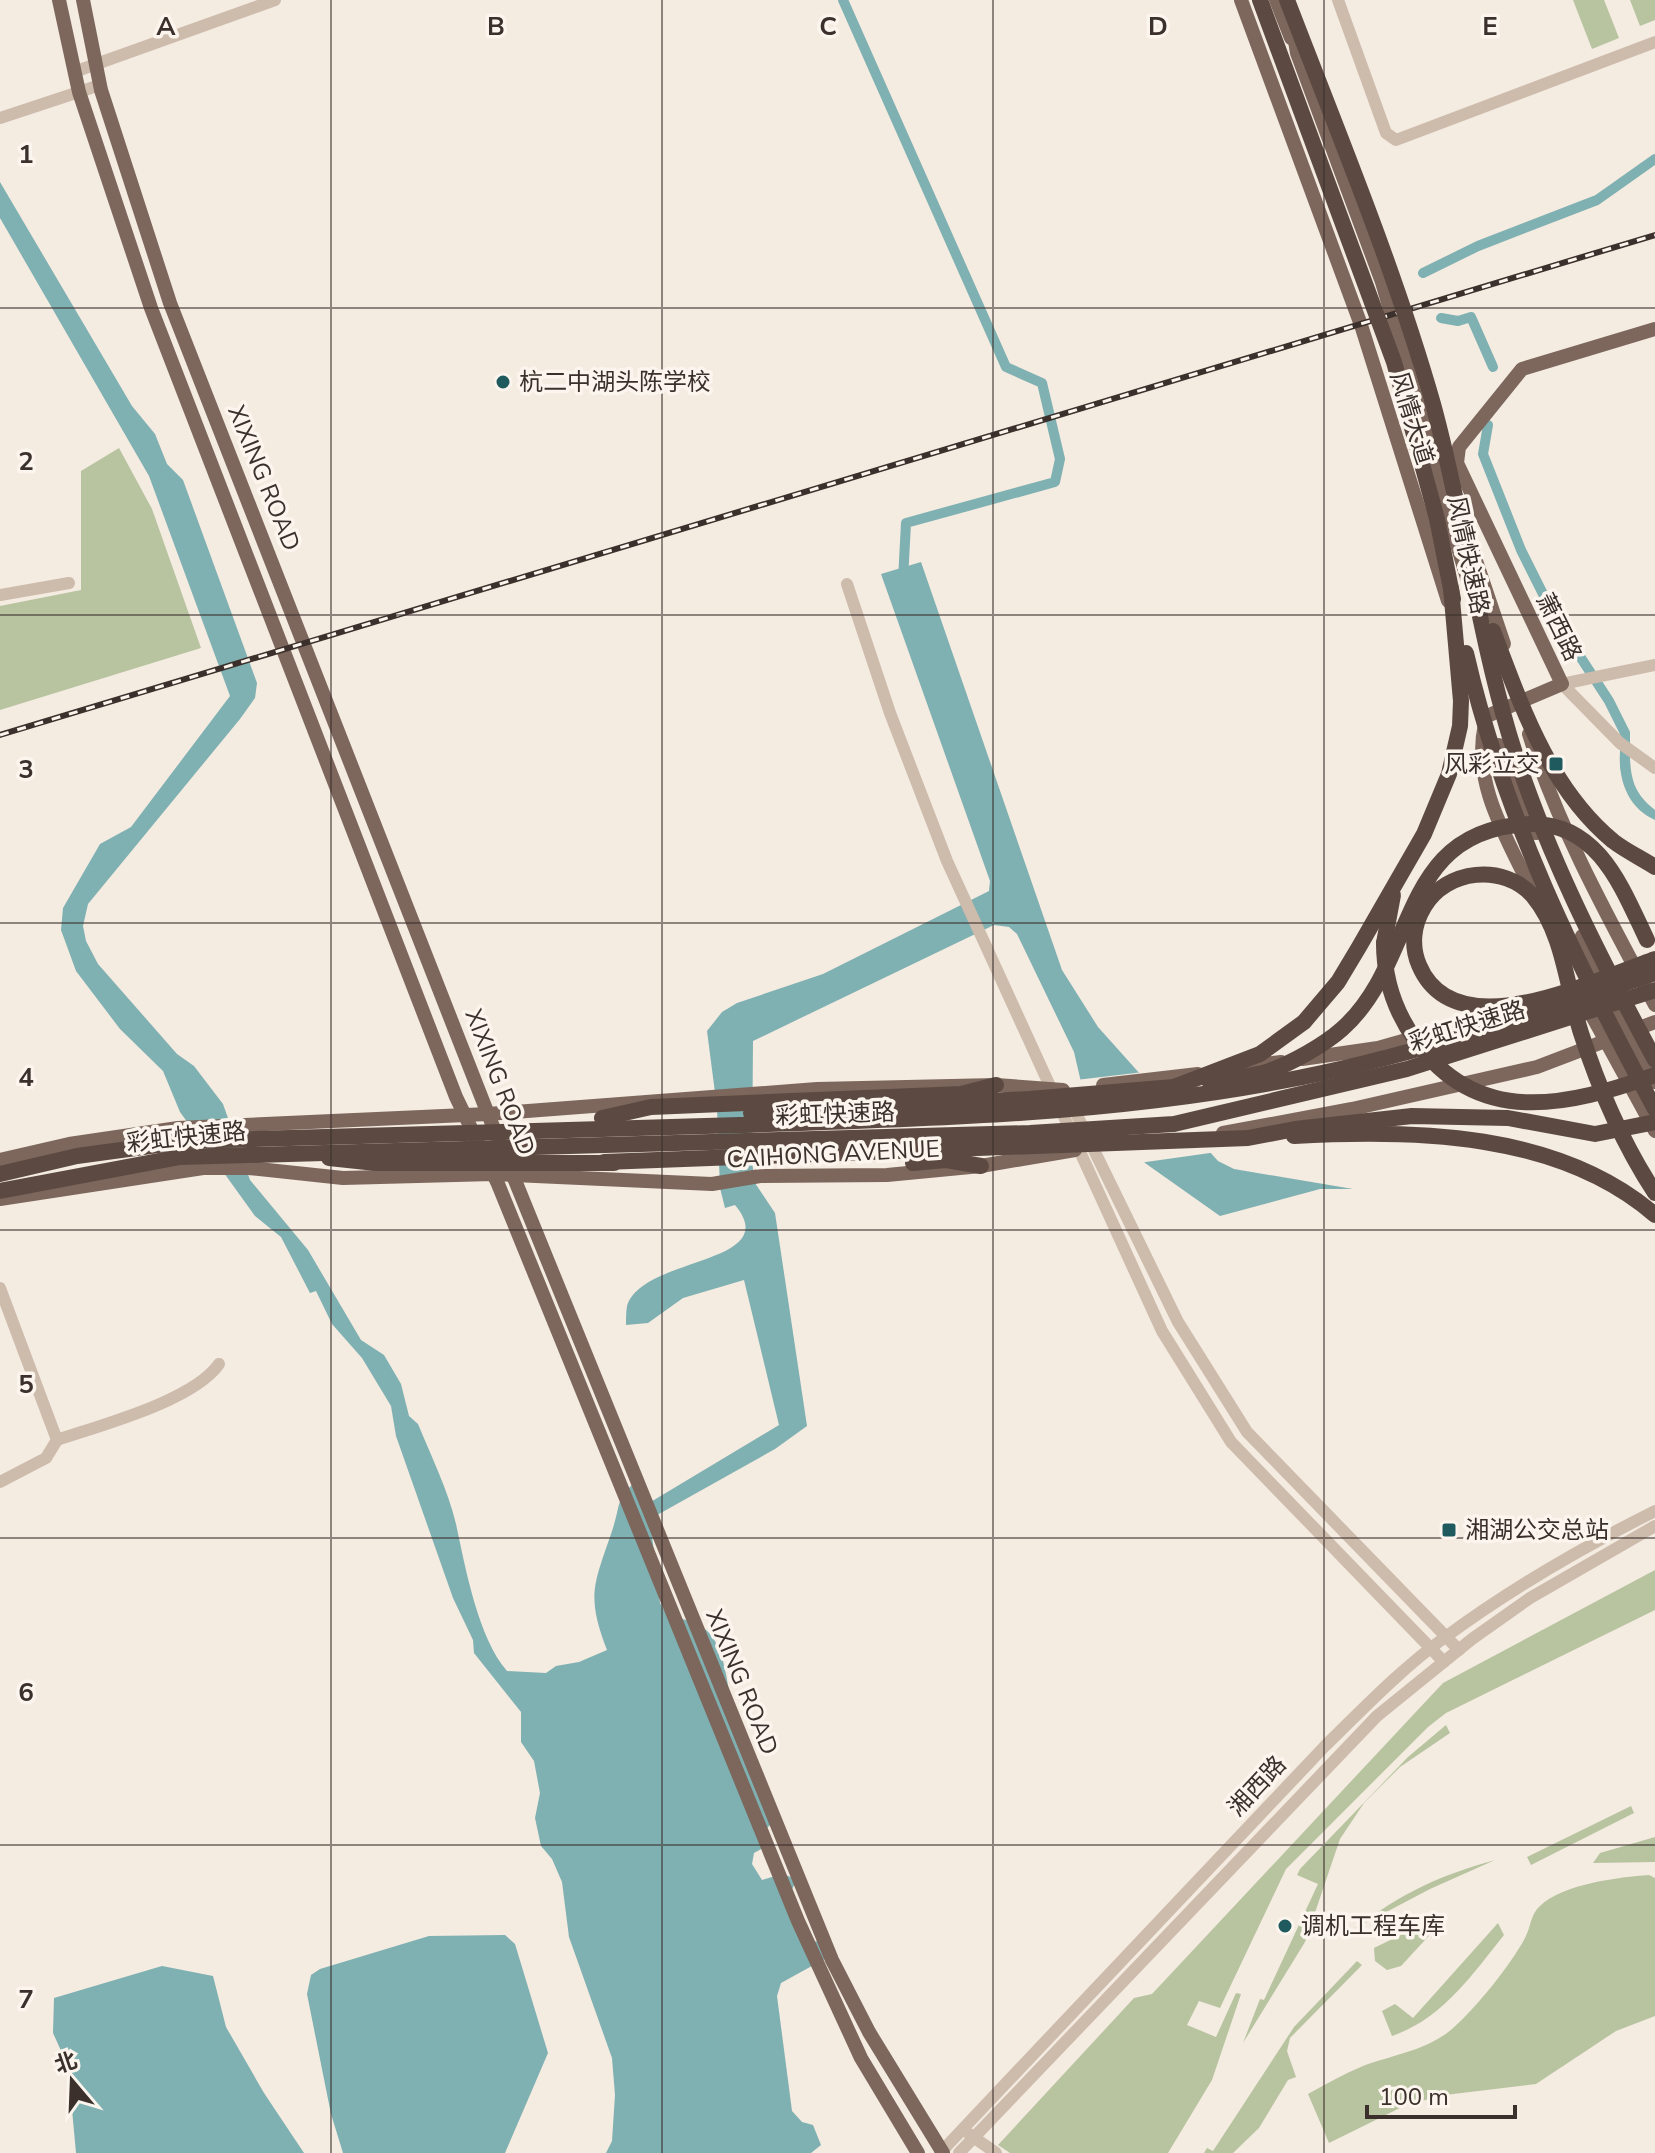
<svg xmlns="http://www.w3.org/2000/svg" width="1655" height="2153" font-family="'Nunito Sans','Noto Sans SC',sans-serif">
<style>
.green{fill:#b8c4a0}
.water{fill:#7fb0b2}
.pier{fill:#f4ebe1}
.lines{fill:none;stroke-linecap:round;stroke-linejoin:round}
.canal{stroke:#7fb0b2;stroke-width:10}
.minor{stroke:#cdbbac;stroke-width:12}
.major{stroke:#7d675c;stroke-width:14}
.highway{stroke:#5c4a42;stroke-width:16}
.rail-casing{stroke:#3b302b;stroke-width:6}
.rail{stroke:#fbf5ee;stroke-width:3;stroke-dasharray:9;stroke-linecap:butt}
.highway-bridge{stroke:#5c4a42;stroke-width:16}
.grid{fill:none;stroke:#3b302b;stroke-width:2;stroke-opacity:0.55}
.poi-dot{fill:#1f5a5e;stroke:#fbf5ee;stroke-width:3}
.labels{text-anchor:middle;dominant-baseline:central;stroke-width:7;stroke-linejoin:round;paint-order:stroke}
.poi-label{font-size:24px;fill:#3b302b;stroke:#fbf5ee;text-anchor:start}
.street-label{font-size:24px;fill:#3b302b;stroke:#fbf5ee}
.grid-label{font-size:26px;text-anchor:middle;font-weight:bold;fill:#3b302b;stroke:#fbf5ee;stroke-width:7;stroke-linejoin:round;paint-order:stroke}
</style>
<rect width="100%" height="100%" fill="#f4ebe1"/>
<g class="green">
<path d="M1573 0H1604L1619 38 1592 49Z"/>
<path d="M1630 0H1655V20L1640 26Z"/>
<path d="M119 448 152 509 201 648 0 710V606L81 590V471Z"/>
<path d="M1655 1570V1610L1446 1713 1428 1727 1286 1869 1220 2008 1199 2001 1187 2025 1216 2037 1236 1993 1241 1994 1212 2080 1168 2153H1010L998 2145 1134 1998 1152 1994 1443 1683Z"/>
<path d="M1446 1725 1450 1733 1400 1767 1364 1803 1340 1839 1305 1942 1243 2043 1260 1999 1264 2000 1318 1884 1297 1875 1300 1869 1408 1757Z"/>
<path d="M1631 1806 1634 1813 1531 1865 1527 1857Z"/>
<path d="M1655 1837V1862L1593 1863 1600 1853Z"/>
<path d="M1495 1860 1430 1889 1354 1929C1402 1893 1438 1876 1495 1860Z"/>
<path d="M1649 1875 1655 1878V2016L1616 2031 1536 2084 1445 2095 1406 2105 1329 2143 1308 2094C1326 2084 1344 2074 1363 2066 1392 2055 1428 2050 1452 2029 1476 2008 1510 1966 1525 1938 1531 1927 1530 1915 1540 1906 1562 1884 1620 1877 1649 1875Z"/>
<path d="M1429 1921 1437 1927 1401 1966 1387 1970 1375 1961 1374 1948Z"/>
<path d="M1498 1923 1504 1935C1472 1975 1442 2019 1392 2036L1382 2011 1395 2004 1413 2018Z"/>
<path d="M1357 1961 1362 1965 1290 2038 1287 2051 1296 2077 1288 2080 1259 2128 1233 2153H1204L1207 2148 1213 2151 1294 2027Z"/>
</g>
<g class="water">
<path d="M0 182 132 406 155 434 167 464 183 480 257 683 255 698 240 719 88 904 83 926 86 941 98 964 177 1054 194 1066 223 1104 250 1180 308 1250 361 1340 384 1355 401 1384 409 1416 418 1424C431 1456 448 1490 456 1524 465 1566 478 1638 507 1671L546 1673 556 1666 579 1662 607 1650C585 1593 595 1583 613 1528 620 1507 616 1500 633 1484L649 1503 779 1425 744 1280 683 1298 648 1323 626 1325C626 1319 626 1312 627 1306 642 1256 785 1265 735 1205L725 1208 720 1188 717 1108 707 1031 722 1012 737 1003 823 974 989 891 990 881 881 574 921 562 1062 970 1098 1027 1218 1161 1234 1169 1353 1189H1320L1220 1216 1145 1163 1084 1095 1074 1052 1017 934 1009 927 994 925 753 1041 752 1162 755 1183 775 1213 807 1426 775 1449 650 1519 660 1603 667 1615C682 1619 701 1622 711 1635 725 1654 726 1678 731 1700 742 1743 770 1776 774 1821L763 1832V1848L754 1853 752 1864 762 1880 782 1874 791 1877 795 1883 789 1896 809 1942 820 1941 830 1956 781 1983 777 1996 792 2111 802 2122 813 2125 821 2145 811 2153H606L612 2141 615 2095 612 2058 569 1937 562 1882 552 1859 541 1846 535 1818 540 1793 534 1761 521 1742V1712L474 1653 473 1640 453 1598 396 1436 391 1406 362 1358 332 1324 316 1291 310 1293 281 1237 255 1216 180 1112 163 1071 120 1029 76 971 61 930 63 908 100 844 131 827 230 696 149 476 0 218Z"/>
<path d="M1620 752 1630 758C1631 782 1636 795 1655 810V820C1628 808 1618 780 1620 752Z"/>
<path d="M505 1935 515 1944 548 2053 505 2153H343L331 2114 307 1994 311 1975 320 1969 429 1936Z"/>
<path d="M162 1966 213 1976 226 2027 264 2093 304 2153H76L68 2066 53 2033 54 1998Z"/>
</g>
<path class="pier" d="M1144 1072 1217 1152 1139 1163 1080 1095 1076 1080Z"/>
<g class="lines">
<g class="canal">
<path d="M843 0 1006 367 1042 383 1060 459 1055 482 906 523 903 580"/>
<path d="M1423 273 1478 246 1597 200 1655 159"/>
<path d="M1441 318 1458 321 1471 317 1493 367"/>
<path d="M1488 425 1483 454 1521 550 1555 618 1609 701 1625 733V767"/>
</g>
<g class="minor">
<path d="M1338 0 1386 133 1396 140 1655 42"/>
<path d="M74 72 275 0"/>
<path d="M0 118 100 85"/>
<path d="M847 584 890 713 947 861 1162 1331 1231 1442 1444 1662"/>
<path d="M0 595 69 583"/>
<path d="M1655 665 1562 684 1620 743 1655 768"/>
<path d="M1071 1103 1178 1322 1247 1432 1459 1650"/>
<path d="M0 1288 57 1440 46 1458 0 1482"/>
<path d="M57 1440C101 1425 193 1401 219 1364"/>
<path d="M969 2134 996 2153"/>
<path d="M940 2153 1325 1746C1363 1709 1401 1669 1444 1638 1509 1590 1583 1547 1655 1511"/>
<path d="M959 2153 1377 1716 1472 1639 1530 1598 1655 1526"/>
</g>
<g class="major">
<path d="M59 0 79 92 151 308 456 1097 498 1184 798 1921 861 2058 918 2153"/>
<path d="M83 0 101 90 170 303 488 1114 832 1960 869 2032 943 2153"/>
<path d="M1241 0 1361 325 1448 601"/>
<path d="M1276 0 1291 38"/>
<path d="M1293 29 1297 53 1382 282 1417 402 1444 474"/>
<path d="M1433 464 1467 578"/>
<path d="M1471 546 1504 644"/>
<path d="M1487 716 1562 684 1457 463 1459 447 1522 369 1655 329"/>
<path d="M1485 724C1471 785 1509 841 1534 895"/>
<path d="M1529 734C1558 827 1609 919 1655 1005"/>
<path d="M1499 745 1536 833"/>
<path d="M1582 936 1655 1082"/>
<path d="M1584 1001 1655 1131"/>
<path d="M1302 1059 1378 1048 1519 1008"/>
<path d="M1234 1068 1281 1062"/>
<path d="M1103 1085 1198 1074"/>
<path d="M1223 1133 1352 1109 1537 1067 1655 1022"/>
<path d="M0 1160 69 1144 178 1128 488 1114 817 1089 996 1085 1063 1090"/>
<path d="M0 1199 203 1168H249L343 1178 493 1174 712 1184 760 1176 887 1175 981 1166 1075 1150"/>
</g>
<g class="highway">
<path d="M1384 943 1393 895"/>
<path d="M602 1118 651 1107 961 1094 996 1085"/>
<path d="M1294 1136C1414 1129 1559 1132 1655 1215"/>
<path d="M329 1158 376 1163"/>
<path d="M913 1163 946 1160 981 1166"/>
</g>
<g class="rail-casing">
<path id="rail" d="M0 735 1655 235"/>
</g>
<use href="#rail" class="rail"/>
<g class="highway-bridge">
<path d="M1260 0 1394 362 1437 519 1453 599"/>
<path d="M1287 0C1338 133 1394 267 1433 404 1463 513 1477 626 1509 734 1543 847 1599 956 1655 1060"/>
<path d="M1493 631C1521 705 1549 788 1613 841 1626 851 1641 858 1655 867"/>
<path d="M1466 653C1503 815 1576 963 1655 1109"/>
<path d="M1384 943C1384 978 1395 1012 1416 1041 1478 1128 1568 1106 1655 1075"/>
<path d="M1655 959C1594 980 1455 1051 1419 965 1411 946 1413 925 1424 907 1446 869 1504 863 1533 896 1564 933 1567 990 1581 1033 1599 1089 1623 1144 1655 1193"/>
<path d="M1209 1081C1228 1078 1251 1077 1269 1071 1292 1063 1324 1045 1342 1029 1420 960 1396 828 1531 824 1599 823 1622 888 1647 940"/>
<path d="M751 1113 1029 1099 1174 1087 1260 1054 1304 1022 1338 982 1359 947 1424 834 1449 774 1460 726 1461 701 1451 588"/>
<path d="M604 1162 1248 1138 1295 1129 1412 1116 1508 1118 1595 1134 1655 1122"/>
<path d="M376 1163H614"/>
<path d="M0 1174 77 1156 187 1141C371 1135 555 1130 740 1125 921 1119 1103 1115 1282 1081 1409 1058 1533 1014 1655 973"/>
<path d="M0 1191 180 1157 1030 1133 1174 1124 1407 1069 1655 990"/>
</g>
</g>
<path class="grid" d="M331 0V2153M662 0V2153M993 0V2153M1324 0V2153M0 308H1655M0 615H1655M0 923H1655M0 1230H1655M0 1538H1655M0 1845H1655"/>
<g class="poi-dot">
<circle cx="503" cy="382" r="8"/>
<rect x="1548" y="756" width="16" height="16" rx="4"/>
<rect x="1441" y="1522" width="16" height="16" rx="4"/>
<circle cx="1285" cy="1926" r="8"/>
</g>
<g class="labels">
<g class="poi-label">
<text x="519" y="382">杭二中湖头陈学校</text>
<text x="1540" y="764" text-anchor="end">风彩立交</text>
<text x="1465" y="1530">湘湖公交总站</text>
<text x="1301" y="1926">调机工程车库</text>
</g>
<g class="street-label">
<text transform="translate(1412 418) rotate(73)">风情大道</text>
<text transform="translate(264 478) rotate(68)">XIXING ROAD</text>
<text transform="translate(1468 555) rotate(78)">风情快速路</text>
<text transform="translate(1559 627) rotate(64)">萧西路</text>
<text transform="translate(1467 1026) rotate(-17)">彩虹快速路</text>
<text transform="translate(500 1082) rotate(69)">XIXING ROAD</text>
<text transform="translate(835 1114) rotate(-2)">彩虹快速路</text>
<text transform="translate(186 1137) rotate(-6)">彩虹快速路</text>
<text transform="translate(833 1154) rotate(-3)">CAIHONG AVENUE</text>
<text transform="translate(742 1682) rotate(68)">XIXING ROAD</text>
<text transform="translate(1257 1786) rotate(-47)">湘西路</text>
</g>
</g>
<g class="grid-label">
<text x="166" y="35">A</text>
<text x="496" y="35">B</text>
<text x="828" y="35">C</text>
<text x="1158" y="35">D</text>
<text x="1490" y="35">E</text>
<text x="26" y="163">1</text>
<text x="26" y="470">2</text>
<text x="26" y="778">3</text>
<text x="26" y="1086">4</text>
<text x="26" y="1393">5</text>
<text x="26" y="1701">6</text>
<text x="26" y="2008">7</text>
</g>
<g transform="translate(72 2081) rotate(341)" stroke="#fbf5ee" stroke-width="6" paint-order="stroke">
<path d="M0-6L14 30L0 20L-14 30Z" fill="#3b302b"/>
<text y="-12" font-size="22" font-weight="bold" text-anchor="middle" fill="#3b302b">北</text>
</g>
<path d="M1367 2105v12h148v-12" fill="none" stroke="#3b302b" stroke-width="4"/>
<text x="1379" y="2105" font-size="24" fill="#3b302b" stroke="#fbf5ee" stroke-width="6" paint-order="stroke">100 m</text>
</svg>
